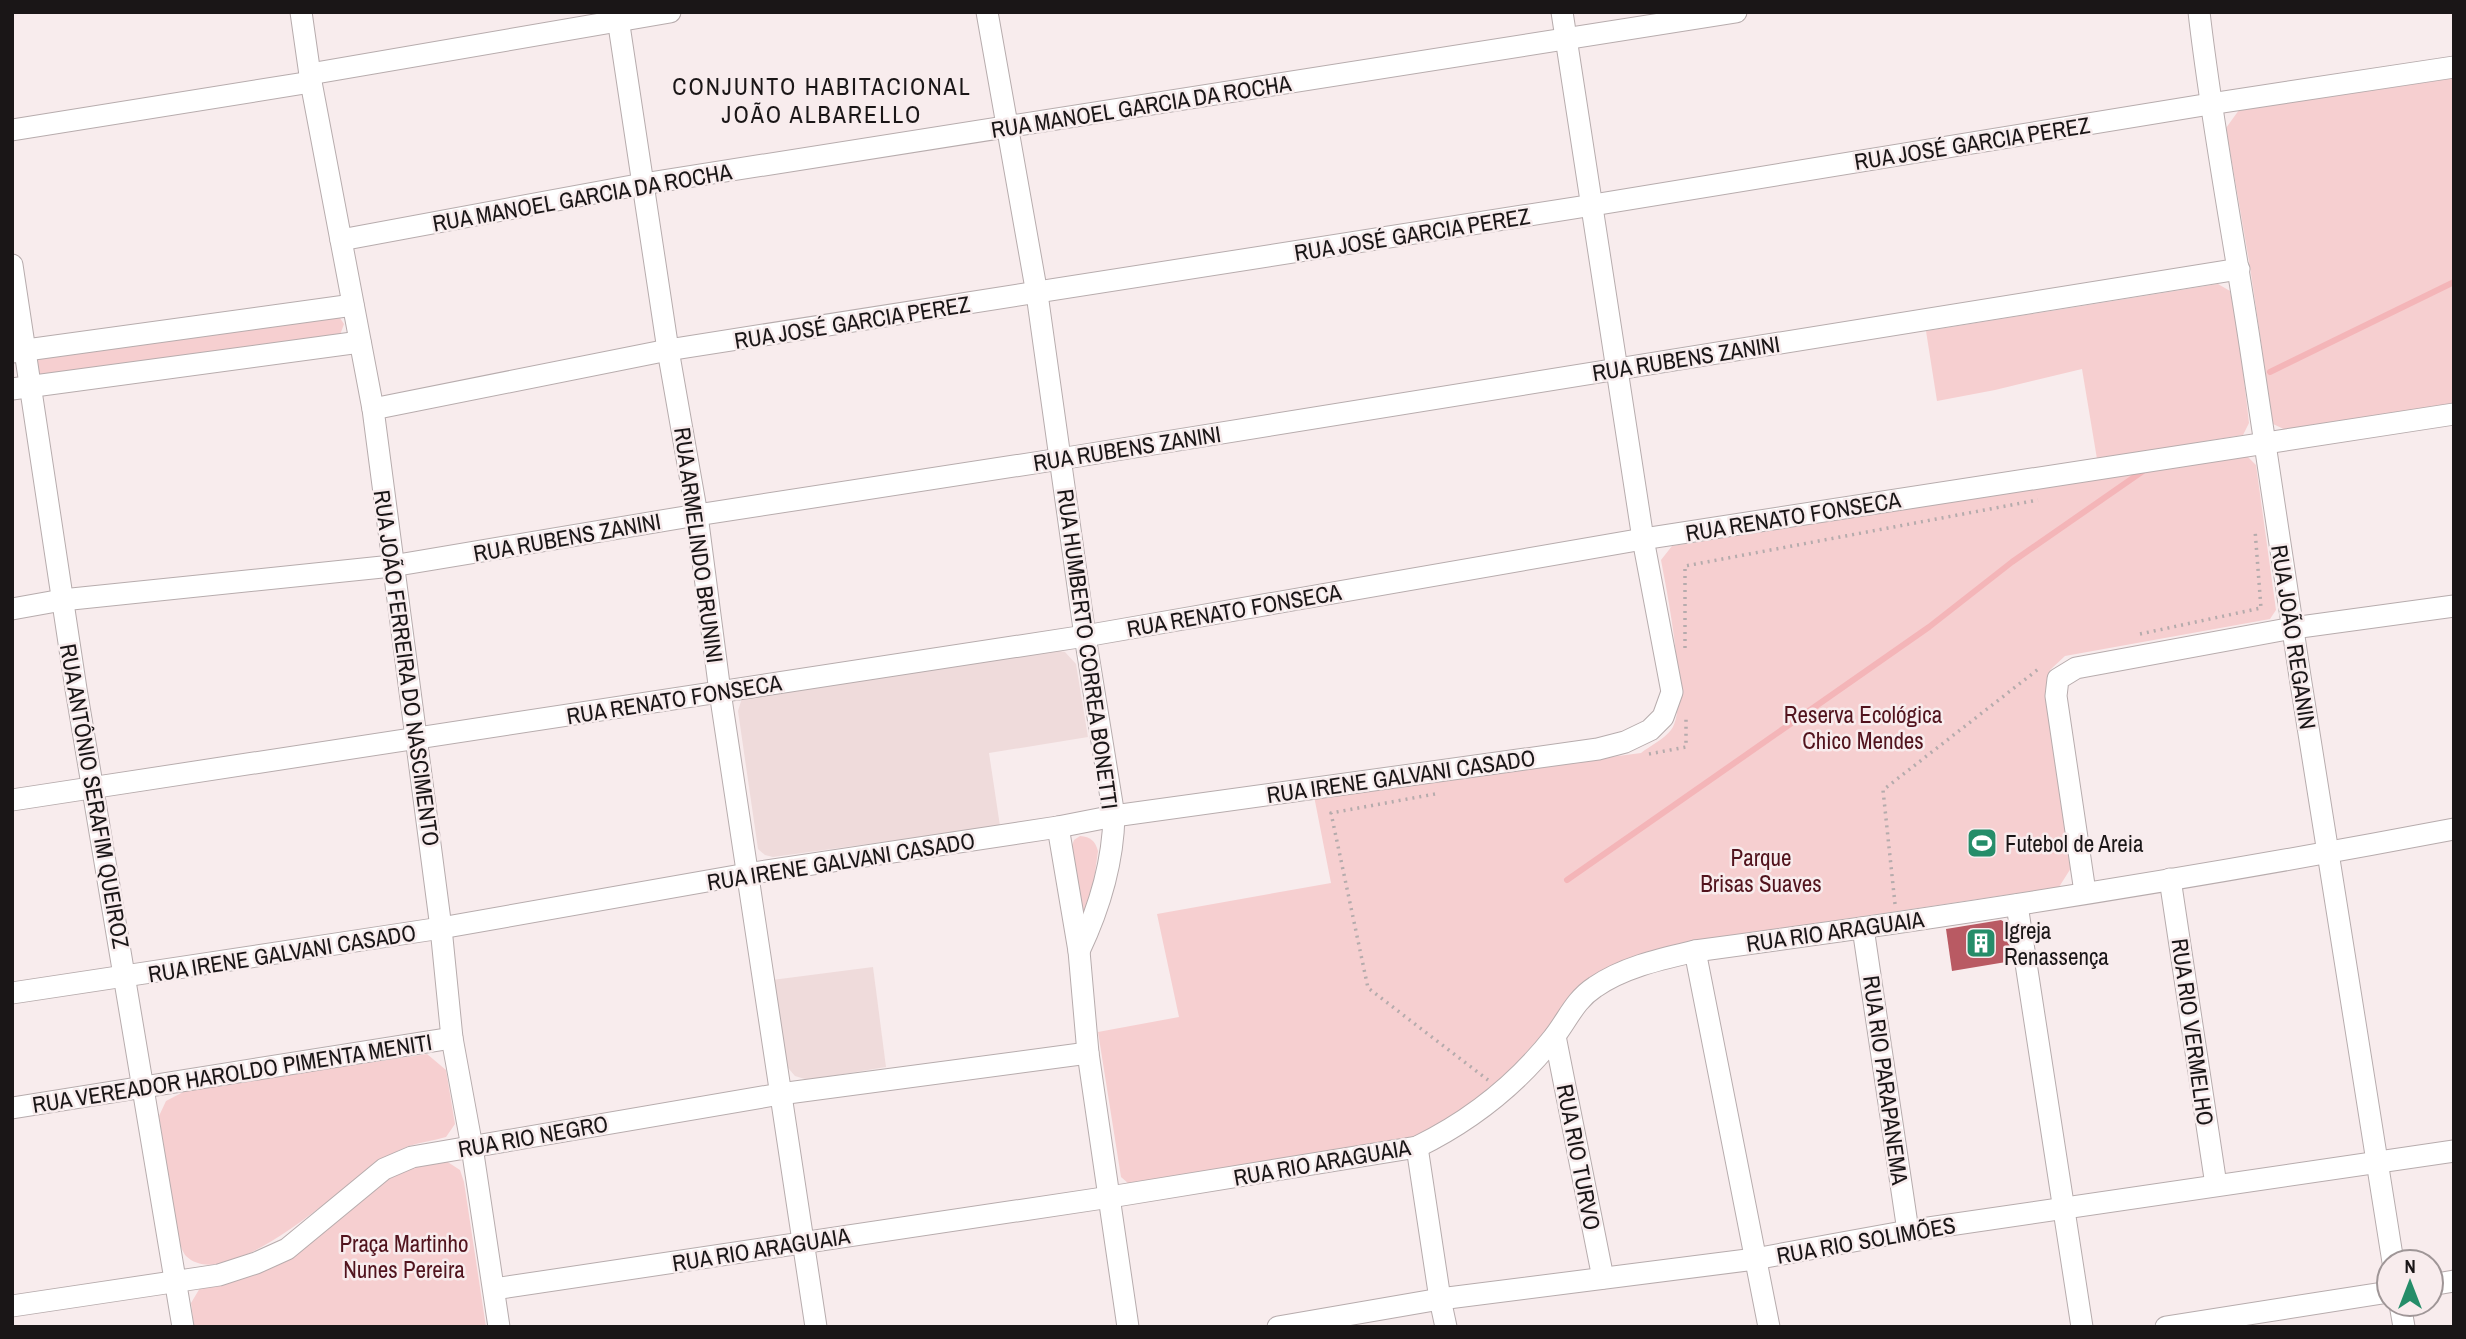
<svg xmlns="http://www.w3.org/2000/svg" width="2466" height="1339" font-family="'Archivo Narrow',sans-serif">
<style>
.built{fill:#efdbdb}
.green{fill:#f6cfd0}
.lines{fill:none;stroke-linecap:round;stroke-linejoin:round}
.stream{stroke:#f4b5b8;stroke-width:6}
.building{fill:#b95a63}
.minor-casing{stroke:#b7acad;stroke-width:23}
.path{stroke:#b5abac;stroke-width:3.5;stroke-dasharray:2 5;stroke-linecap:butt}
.minor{stroke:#fff;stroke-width:21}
.labels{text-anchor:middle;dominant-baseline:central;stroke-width:5;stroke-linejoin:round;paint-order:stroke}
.street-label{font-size:23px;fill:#1a1617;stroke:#f8eced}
.park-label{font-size:23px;fill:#51131d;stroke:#f8eced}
.poi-label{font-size:23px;fill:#1a1617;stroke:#f8eced;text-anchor:start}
.neighbourhood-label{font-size:24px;letter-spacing:2px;fill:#1a1617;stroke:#f8eced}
</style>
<rect width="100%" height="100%" fill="#f8eced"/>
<g class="built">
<path d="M1046 648 1065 652 1076 664 1088 737 989 753 1000 826 773 857 765 855 758 849 738 711 742 698Z"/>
<path d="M873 967 886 1067 808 1080 795 1076 784 1063 772 980Z"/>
</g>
<g class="green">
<path d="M2454 78V406L2290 432 2273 424 2250 267 2226 128 2239 110Z"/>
<path d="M2218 284 2230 291 2239 337 2249 423 2243 435 2097 459 2082 369 1995 390 1937 401 1926 331Z"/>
<path d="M338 315 344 324 340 335 46 377 36 375 34 356Z"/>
<path d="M2246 455 2256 465 2276 610 2270 619 2065 656 2050 670 2045 693 2071 868 2059 887 1752 933 1657 952 1547 1029 1493 1090 1416 1138 1129 1184 1121 1177 1098 1032 1179 1017 1157 914 1331 883 1314 796 1641 753C1650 746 1664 739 1671 730 1690 705 1667 592 1661 560L1672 546Z"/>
<path d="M1080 836C1091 837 1095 841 1098 851L1089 916 1083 921 1071 848 1074 840Z"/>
<path d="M427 1054 446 1070 455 1124 446 1137C433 1141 421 1142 409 1146 398 1150 385 1158 376 1164 343 1186 227 1296 186 1256 183 1253 181 1246 179 1242L159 1116 166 1101 187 1090Z"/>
<path d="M443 1159 460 1170 464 1182 486 1327H194L191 1303 200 1288 361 1201 392 1176 416 1164Z"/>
</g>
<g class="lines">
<g class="stream">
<path d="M2270 372 2454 282"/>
<path d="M1567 880 1929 627 2012 562 2143 471"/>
</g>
</g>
<path class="building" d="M2001 920 2006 923 2012 961 1952 971 1946 929Z"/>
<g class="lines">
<g class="minor-casing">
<g id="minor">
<path d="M301 12 311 82 373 409 441 928 452 1038 472 1147 499 1327"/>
<path d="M617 12 668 350 697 515 720 692 816 1327"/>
<path d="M987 12 1037 294 1085 636 1114 816C1113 862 1099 909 1079 951"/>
<path d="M2199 12C2212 126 2234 238 2251 351 2296 655 2343 959 2393 1262"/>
<path d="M310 74 670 12"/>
<path d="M12 130 311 82"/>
<path d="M341 240 643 184 1736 12"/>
<path d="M12 265 76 689 183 1327"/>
<path d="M12 352 353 305"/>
<path d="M12 389 360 342"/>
<path d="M373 409 668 350 1593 205 2210 104 2454 67"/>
<path d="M12 609 62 600 392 566 697 515 1060 459 2239 269"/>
<path d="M12 800 1085 636 1643 539 2454 414"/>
<path d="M1058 827 1079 951 1088 1053 1128 1327"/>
<path d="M2170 879 2216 1185"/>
<path d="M2085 892 2056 696 2058 679 2076 668 2293 628 2454 606"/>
<path d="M2017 905 2082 1327"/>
<path d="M1863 928 1908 1231"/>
<path d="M1695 951 1769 1327"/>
<path d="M12 993 441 928 747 874 1058 827 1114 816 1598 749 1625 742 1650 730 1663 717 1672 692 1643 539 1562 12"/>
<path d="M1555 1036 1603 1278"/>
<path d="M12 1108 452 1038"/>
<path d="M1417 1147 1440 1299 1446 1327"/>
<path d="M2431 1285 2454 1281"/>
<path d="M494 1289 1110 1197 1417 1147C1470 1121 1518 1083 1554 1037 1568 1019 1575 1000 1595 987 1624 967 1661 959 1695 951 1949 917 2202 877 2454 829"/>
<path d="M2400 1304 2404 1327"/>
<path d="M12 1306 219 1275 256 1263 287 1249 384 1169 412 1157 780 1094 1088 1053"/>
<path d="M1278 1327 1440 1299 1755 1259 1908 1231 2454 1151"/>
<path d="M2166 1327 2389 1292"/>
</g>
</g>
<g class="path">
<path d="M2140 634 2261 608 2255 530"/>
<path d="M1685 648V566L2038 500"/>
<path d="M1649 754 1686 747V715"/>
<path d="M1435 794 1331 813 1368 988 1488 1080"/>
<path d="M1895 904 1883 790 2041 667"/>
</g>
<use href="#minor" class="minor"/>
</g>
<defs>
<g id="stadium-square" transform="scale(1.575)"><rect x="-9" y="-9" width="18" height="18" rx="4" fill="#258d69" stroke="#f8eced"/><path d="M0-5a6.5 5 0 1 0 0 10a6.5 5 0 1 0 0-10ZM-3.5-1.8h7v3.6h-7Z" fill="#fff"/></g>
<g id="building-square" transform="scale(1.575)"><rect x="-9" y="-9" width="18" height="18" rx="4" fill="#258d69" stroke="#f8eced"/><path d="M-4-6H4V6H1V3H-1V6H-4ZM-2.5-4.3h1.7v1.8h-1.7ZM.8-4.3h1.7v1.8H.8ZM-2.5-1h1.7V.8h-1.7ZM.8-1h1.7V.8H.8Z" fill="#fff"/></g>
</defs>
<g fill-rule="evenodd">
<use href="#stadium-square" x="1982" y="843"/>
<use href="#building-square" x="1981" y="943"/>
</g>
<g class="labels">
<g class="street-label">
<text transform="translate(1141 106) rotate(-9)">RUA MANOEL GARCIA DA ROCHA</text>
<text transform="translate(1972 143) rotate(-9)">RUA JOSÉ GARCIA PEREZ</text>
<text transform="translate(582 197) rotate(-10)">RUA MANOEL GARCIA DA ROCHA</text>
<text transform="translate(1412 234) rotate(-9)">RUA JOSÉ GARCIA PEREZ</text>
<text transform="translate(852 322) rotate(-9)">RUA JOSÉ GARCIA PEREZ</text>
<text transform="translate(1686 358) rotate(-9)">RUA RUBENS ZANINI</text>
<text transform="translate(1127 448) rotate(-9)">RUA RUBENS ZANINI</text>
<text transform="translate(1793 516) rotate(-9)">RUA RENATO FONSECA</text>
<text transform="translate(567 537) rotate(-10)">RUA RUBENS ZANINI</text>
<text transform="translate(699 545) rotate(82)">RUA ARMELINDO BRUNINI</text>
<text transform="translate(1234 610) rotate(-10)">RUA RENATO FONSECA</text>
<text transform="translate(2294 637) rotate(81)">RUA JOÃO REGANIN</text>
<text transform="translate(1088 649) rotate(82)">RUA HUMBERTO CORREA BONETTI</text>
<text transform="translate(407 668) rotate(82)">RUA JOÃO FERREIRA DO NASCIMENTO</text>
<text transform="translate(674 699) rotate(-9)">RUA RENATO FONSECA</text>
<text transform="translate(1401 776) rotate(-8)">RUA IRENE GALVANI CASADO</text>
<text transform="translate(95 796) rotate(80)">RUA ANTÔNIO SERAFIM QUEIROZ</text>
<text transform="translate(841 861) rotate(-9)">RUA IRENE GALVANI CASADO</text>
<text transform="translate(1835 931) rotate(-8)">RUA RIO ARAGUAIA</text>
<text transform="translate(282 953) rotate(-9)">RUA IRENE GALVANI CASADO</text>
<text transform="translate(2193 1032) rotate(82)">RUA RIO VERMELHO</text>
<text transform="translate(232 1073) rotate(-9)">RUA VEREADOR HAROLDO PIMENTA MENITI</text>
<text transform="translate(1886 1080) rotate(82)">RUA RIO PARAPANEMA</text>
<text transform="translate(533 1136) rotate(-10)">RUA RIO NEGRO</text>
<text transform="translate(1579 1157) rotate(79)">RUA RIO TURVO</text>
<text transform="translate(1322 1162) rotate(-10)">RUA RIO ARAGUAIA</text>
<text transform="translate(1866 1240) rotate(-10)">RUA RIO SOLIMÕES</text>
<text transform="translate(761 1249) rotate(-9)">RUA RIO ARAGUAIA</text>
</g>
<g class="park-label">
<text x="1863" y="714">Reserva Ecológica<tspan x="1863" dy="26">Chico Mendes</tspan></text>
<text x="1761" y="857">Parque<tspan x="1761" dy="26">Brisas Suaves</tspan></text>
<text x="404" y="1243">Praça Martinho<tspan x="404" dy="26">Nunes Pereira</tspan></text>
</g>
<g class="poi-label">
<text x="2005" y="843">Futebol de Areia</text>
<text x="2004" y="930">Igreja<tspan x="2004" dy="26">Renassença</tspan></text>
</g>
<g class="neighbourhood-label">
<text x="822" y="86">CONJUNTO HABITACIONAL<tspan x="822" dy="28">JOÃO ALBARELLO</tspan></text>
</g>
</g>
<rect width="2466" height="1339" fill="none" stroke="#1a1617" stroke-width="28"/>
<g transform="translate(2410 1283)"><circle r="33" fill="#f8eced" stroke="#9f9697" stroke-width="2"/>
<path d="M0-5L12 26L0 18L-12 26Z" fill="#258d69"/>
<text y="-10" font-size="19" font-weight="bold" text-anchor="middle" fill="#1a1617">N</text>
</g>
</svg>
